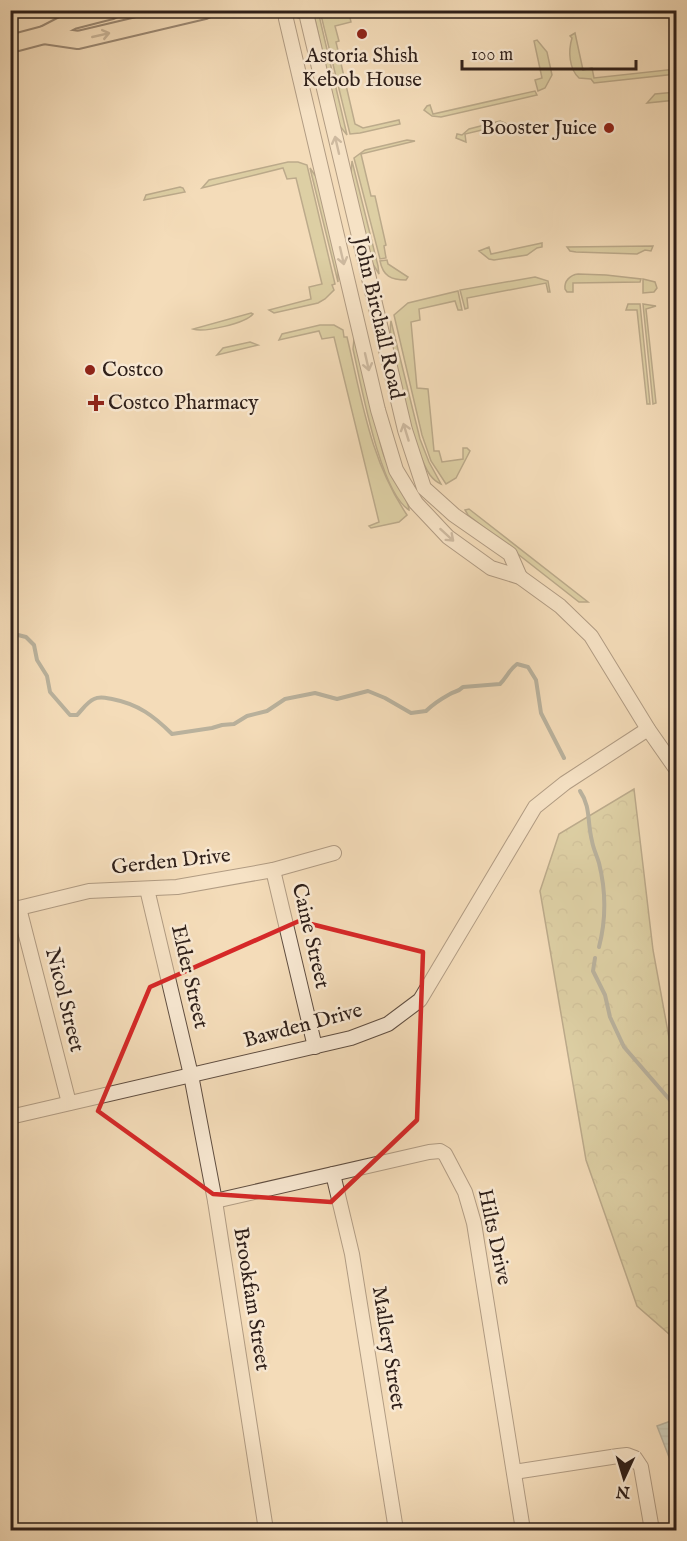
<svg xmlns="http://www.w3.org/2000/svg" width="687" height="1541" font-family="'IM FELL English',serif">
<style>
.green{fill:#c2be8a;stroke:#786e52;stroke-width:1.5}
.forest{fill:url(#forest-crowns);stroke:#786e52;stroke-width:1.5}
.water{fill:url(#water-rules);stroke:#717c78;stroke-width:1.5}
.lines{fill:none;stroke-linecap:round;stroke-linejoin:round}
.stream{stroke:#717c78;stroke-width:4}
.minor-casing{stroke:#604e41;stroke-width:16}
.major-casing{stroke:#2e1f19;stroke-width:20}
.minor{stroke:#f8e8d2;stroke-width:14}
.major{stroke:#f4dcb9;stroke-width:16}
.oneway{stroke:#917e69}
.oneway2{stroke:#9d8e7f}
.marked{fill:none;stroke:#d62828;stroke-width:4.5;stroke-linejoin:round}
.poi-dot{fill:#8f2418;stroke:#f8e8d2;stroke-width:2}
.labels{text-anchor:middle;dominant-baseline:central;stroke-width:5;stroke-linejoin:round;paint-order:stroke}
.poi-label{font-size:21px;fill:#2e1f19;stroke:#f8e8d2;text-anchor:start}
.street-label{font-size:21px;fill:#2e1f19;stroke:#f8e8d2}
</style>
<defs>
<pattern id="forest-crowns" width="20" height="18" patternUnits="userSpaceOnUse" patternTransform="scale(1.5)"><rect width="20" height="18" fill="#c2be8a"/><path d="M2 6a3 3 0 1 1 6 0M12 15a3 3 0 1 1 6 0" fill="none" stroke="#a7a376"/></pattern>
<pattern id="water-rules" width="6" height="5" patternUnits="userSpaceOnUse" patternTransform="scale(1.5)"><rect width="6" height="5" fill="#9ebab7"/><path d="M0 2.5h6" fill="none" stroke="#889f9d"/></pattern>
</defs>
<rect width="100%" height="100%" fill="#f4dcb9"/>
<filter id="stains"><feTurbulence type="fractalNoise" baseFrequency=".00333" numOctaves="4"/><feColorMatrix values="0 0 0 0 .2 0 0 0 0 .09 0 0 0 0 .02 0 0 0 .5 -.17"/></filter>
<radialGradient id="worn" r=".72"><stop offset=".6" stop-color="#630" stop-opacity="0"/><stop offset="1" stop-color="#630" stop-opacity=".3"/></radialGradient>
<g class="green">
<path d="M313 11H318L347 135 339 125Z"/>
<path d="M320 11H362L349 14 351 22 335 26 339 41 336 42 355 124 363 128 399 120 400 124 360 133 350 134Z"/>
<path d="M575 33 583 70 592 68 594 78 676 69V74L594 83 591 79 579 78C569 69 568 51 572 38L570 36Z"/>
<path d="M537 40 547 52 552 75 545 88 538 91 535 80 542 78 534 41Z"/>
<path d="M535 91 537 95 441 117 432 116 424 110 427 106 430 105 433 114Z"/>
<path d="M676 92V100L647 103 655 94Z"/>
<path d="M500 121 507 124 465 134 466 142 456 138 457 134 462 135 469 129Z"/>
<path d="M407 140 415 141 361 154 371 196H375L386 245 384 246 386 258 380 259 354 158 365 150Z"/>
<path d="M352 161 378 266 379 274 371 261 351 174Z"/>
<path d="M288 162H298L307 165 335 284 332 285 334 290 325 299 318 303 274 313 269 310 311 299 309 287 322 284 296 178 287 179 283 168 202 188 209 180Z"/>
<path d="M310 168 317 178 338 266V282Z"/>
<path d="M180 187 183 188 185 192 144 200 146 195Z"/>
<path d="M542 243V247L537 248 527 255 494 260 489 259 479 251 489 247 491 254Z"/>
<path d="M653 246 651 251 645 250 637 254 576 252 570 251 567 247Z"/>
<path d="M387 260 388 264 408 277 406 280C391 280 383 276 380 261Z"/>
<path d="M578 274 606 275 641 279 640 282 573 283V292H567L565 289C564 281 570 275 578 274Z"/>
<path d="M535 277 548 281 550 292H548L546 283 467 298 468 308 465 309 460 290Z"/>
<path d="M643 279 655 282 657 288 654 292 643 293Z"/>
<path d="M458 291 462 310H458L455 301 419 309 420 320 411 322 417 388 428 389 434 451H439L442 462 463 459V448H467L470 451 456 478 446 484 431 461 422 435 394 315 408 303Z"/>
<path d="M628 304H640L650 404H647L637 310H626Z"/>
<path d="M643 304 656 306 646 309 656 403 653 404Z"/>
<path d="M251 313 253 314C246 323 204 333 193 329Z"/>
<path d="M391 321 420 439 429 462 441 484C436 482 433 479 430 475 415 454 386 345 391 321Z"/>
<path d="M320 325H334L343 330 344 337H347C362 400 370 460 407 515L399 522 371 528 369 526 379 522 334 337 322 339 319 331 279 340 282 334Z"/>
<path d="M354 339C370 375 372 419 384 456 389 470 409 499 409 510 380 492 361 384 353 349Z"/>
<path d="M250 342 258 345 217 355 223 348Z"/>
<path d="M469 509 588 602H579L468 515 465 510Z"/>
</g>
<path class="forest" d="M634 789 653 950 670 1043 676 1051V1340L637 1306 586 1160 540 891 559 834Z"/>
<path class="water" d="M676 1419V1475L657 1426Z"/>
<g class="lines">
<g class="stream">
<path d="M10 637 18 635 26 637 34 645 37 660 47 676 50 692 70 715H77C82 710 87 702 94 699 100 696 106 698 112 699 138 704 154 716 172 734L212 728 222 725 234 724 247 716 267 711 285 699 315 693 337 699 368 691 385 698 411 713 426 711C433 704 441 699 450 694 455 691 458 692 463 687L500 684C507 677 509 670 517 664L528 667 536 680 541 713 564 758"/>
<path d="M580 791C591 807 587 822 592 841 593 848 597 856 599 863 606 891 606 920 599 947"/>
<path d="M595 958 593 971 605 995 610 1017 624 1047 676 1107"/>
</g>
<g class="minor-casing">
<g id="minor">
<path d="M287 10 286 19 378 410 396 470 416 503 448 537 491 568 520 577 560 606 591 636 648 729 676 769"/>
<path d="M298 10 306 13 405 430 424 488 454 515 510 554 520 577"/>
<path d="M273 870 315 1047"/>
<path d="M147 889 191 1075 215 1201 266 1530"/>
<path d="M10 907 19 908 89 891 177 887 273 870 334 853"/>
<path d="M19 908 69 1103"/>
<path d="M10 1117 351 1038 388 1024 420 1000 535 807 565 783 648 729"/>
<path d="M333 1174 352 1254 396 1530"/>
<path d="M215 1201 429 1152 440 1151 445 1154 465 1192 474 1223 523 1530"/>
<path d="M514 1472 618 1456 627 1455 635 1458 641 1467 652 1530"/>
</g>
</g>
<g class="major-casing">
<g id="major">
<path d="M44 35 78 40 205 10"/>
<path d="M10 44 44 35 73 20 112 10"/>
</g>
</g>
<use href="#minor" class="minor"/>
<use href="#major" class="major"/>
</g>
<defs><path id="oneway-shaft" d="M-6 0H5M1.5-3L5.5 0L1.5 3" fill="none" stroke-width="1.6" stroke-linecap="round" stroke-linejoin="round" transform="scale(1.5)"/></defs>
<use class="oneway" href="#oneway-shaft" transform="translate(101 35) rotate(-13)"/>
<g class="oneway2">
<use href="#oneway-shaft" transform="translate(337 145) rotate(-103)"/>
<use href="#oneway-shaft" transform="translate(342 256) rotate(77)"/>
<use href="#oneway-shaft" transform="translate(367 362) rotate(77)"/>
<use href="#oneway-shaft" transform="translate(406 432) rotate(-107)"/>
<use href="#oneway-shaft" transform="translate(447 535) rotate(42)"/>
</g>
<path d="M0 0H687V1541H0ZM299 921 423 952 417 1120 331 1202 213 1194 98 1111 150 987Z" fill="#f4dcb9" fill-opacity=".55" fill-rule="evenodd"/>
<path class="marked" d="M299 921 423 952 417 1120 331 1202 213 1194 98 1111 150 987Z"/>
<g class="poi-dot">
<circle cx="362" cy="34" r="6"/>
<circle cx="609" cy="128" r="6"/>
<circle cx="90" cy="370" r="6"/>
<path d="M93 394h6v6h6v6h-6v6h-6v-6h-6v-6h6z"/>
</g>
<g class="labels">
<g class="poi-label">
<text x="362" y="56" text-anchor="middle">Astoria Shish<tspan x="362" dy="24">Kebob House</tspan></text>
<text x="597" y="128" text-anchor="end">Booster Juice</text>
<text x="102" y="370">Costco</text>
<text x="108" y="403">Costco Pharmacy</text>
</g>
<g class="street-label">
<text transform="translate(378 318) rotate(77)">John Birchall Road</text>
<text transform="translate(171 862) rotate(-6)">Gerden Drive</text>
<text transform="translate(310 936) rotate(77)">Caine Street</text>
<text transform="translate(189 977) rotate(77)">Elder Street</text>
<text transform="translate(64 1000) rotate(76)">Nicol Street</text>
<text transform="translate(303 1026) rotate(-15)">Bawden Drive</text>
<text transform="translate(494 1237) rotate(78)">Hilts Drive</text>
<text transform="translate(251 1299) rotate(81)">Brookfam Street</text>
<text transform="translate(388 1348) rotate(81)">Mallery Street</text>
</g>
</g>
<rect width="687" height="1541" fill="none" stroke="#f4dcb9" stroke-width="36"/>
<rect x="12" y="12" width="663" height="1517" fill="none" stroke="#2e1f19" stroke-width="3"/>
<rect x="18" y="18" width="651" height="1505" fill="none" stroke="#2e1f19" stroke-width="1.5"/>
<g transform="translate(624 1478) rotate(184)" stroke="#f8e8d2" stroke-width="4.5" paint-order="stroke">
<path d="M0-4.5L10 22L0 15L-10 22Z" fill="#2e1f19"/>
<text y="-9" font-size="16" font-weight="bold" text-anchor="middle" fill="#2e1f19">N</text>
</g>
<path d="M462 60v9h174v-9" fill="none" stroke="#2e1f19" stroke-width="3"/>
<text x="471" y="60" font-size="18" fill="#2e1f19" stroke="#f8e8d2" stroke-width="4.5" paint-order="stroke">100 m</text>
<rect width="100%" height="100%" filter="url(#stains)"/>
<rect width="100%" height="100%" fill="url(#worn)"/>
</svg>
